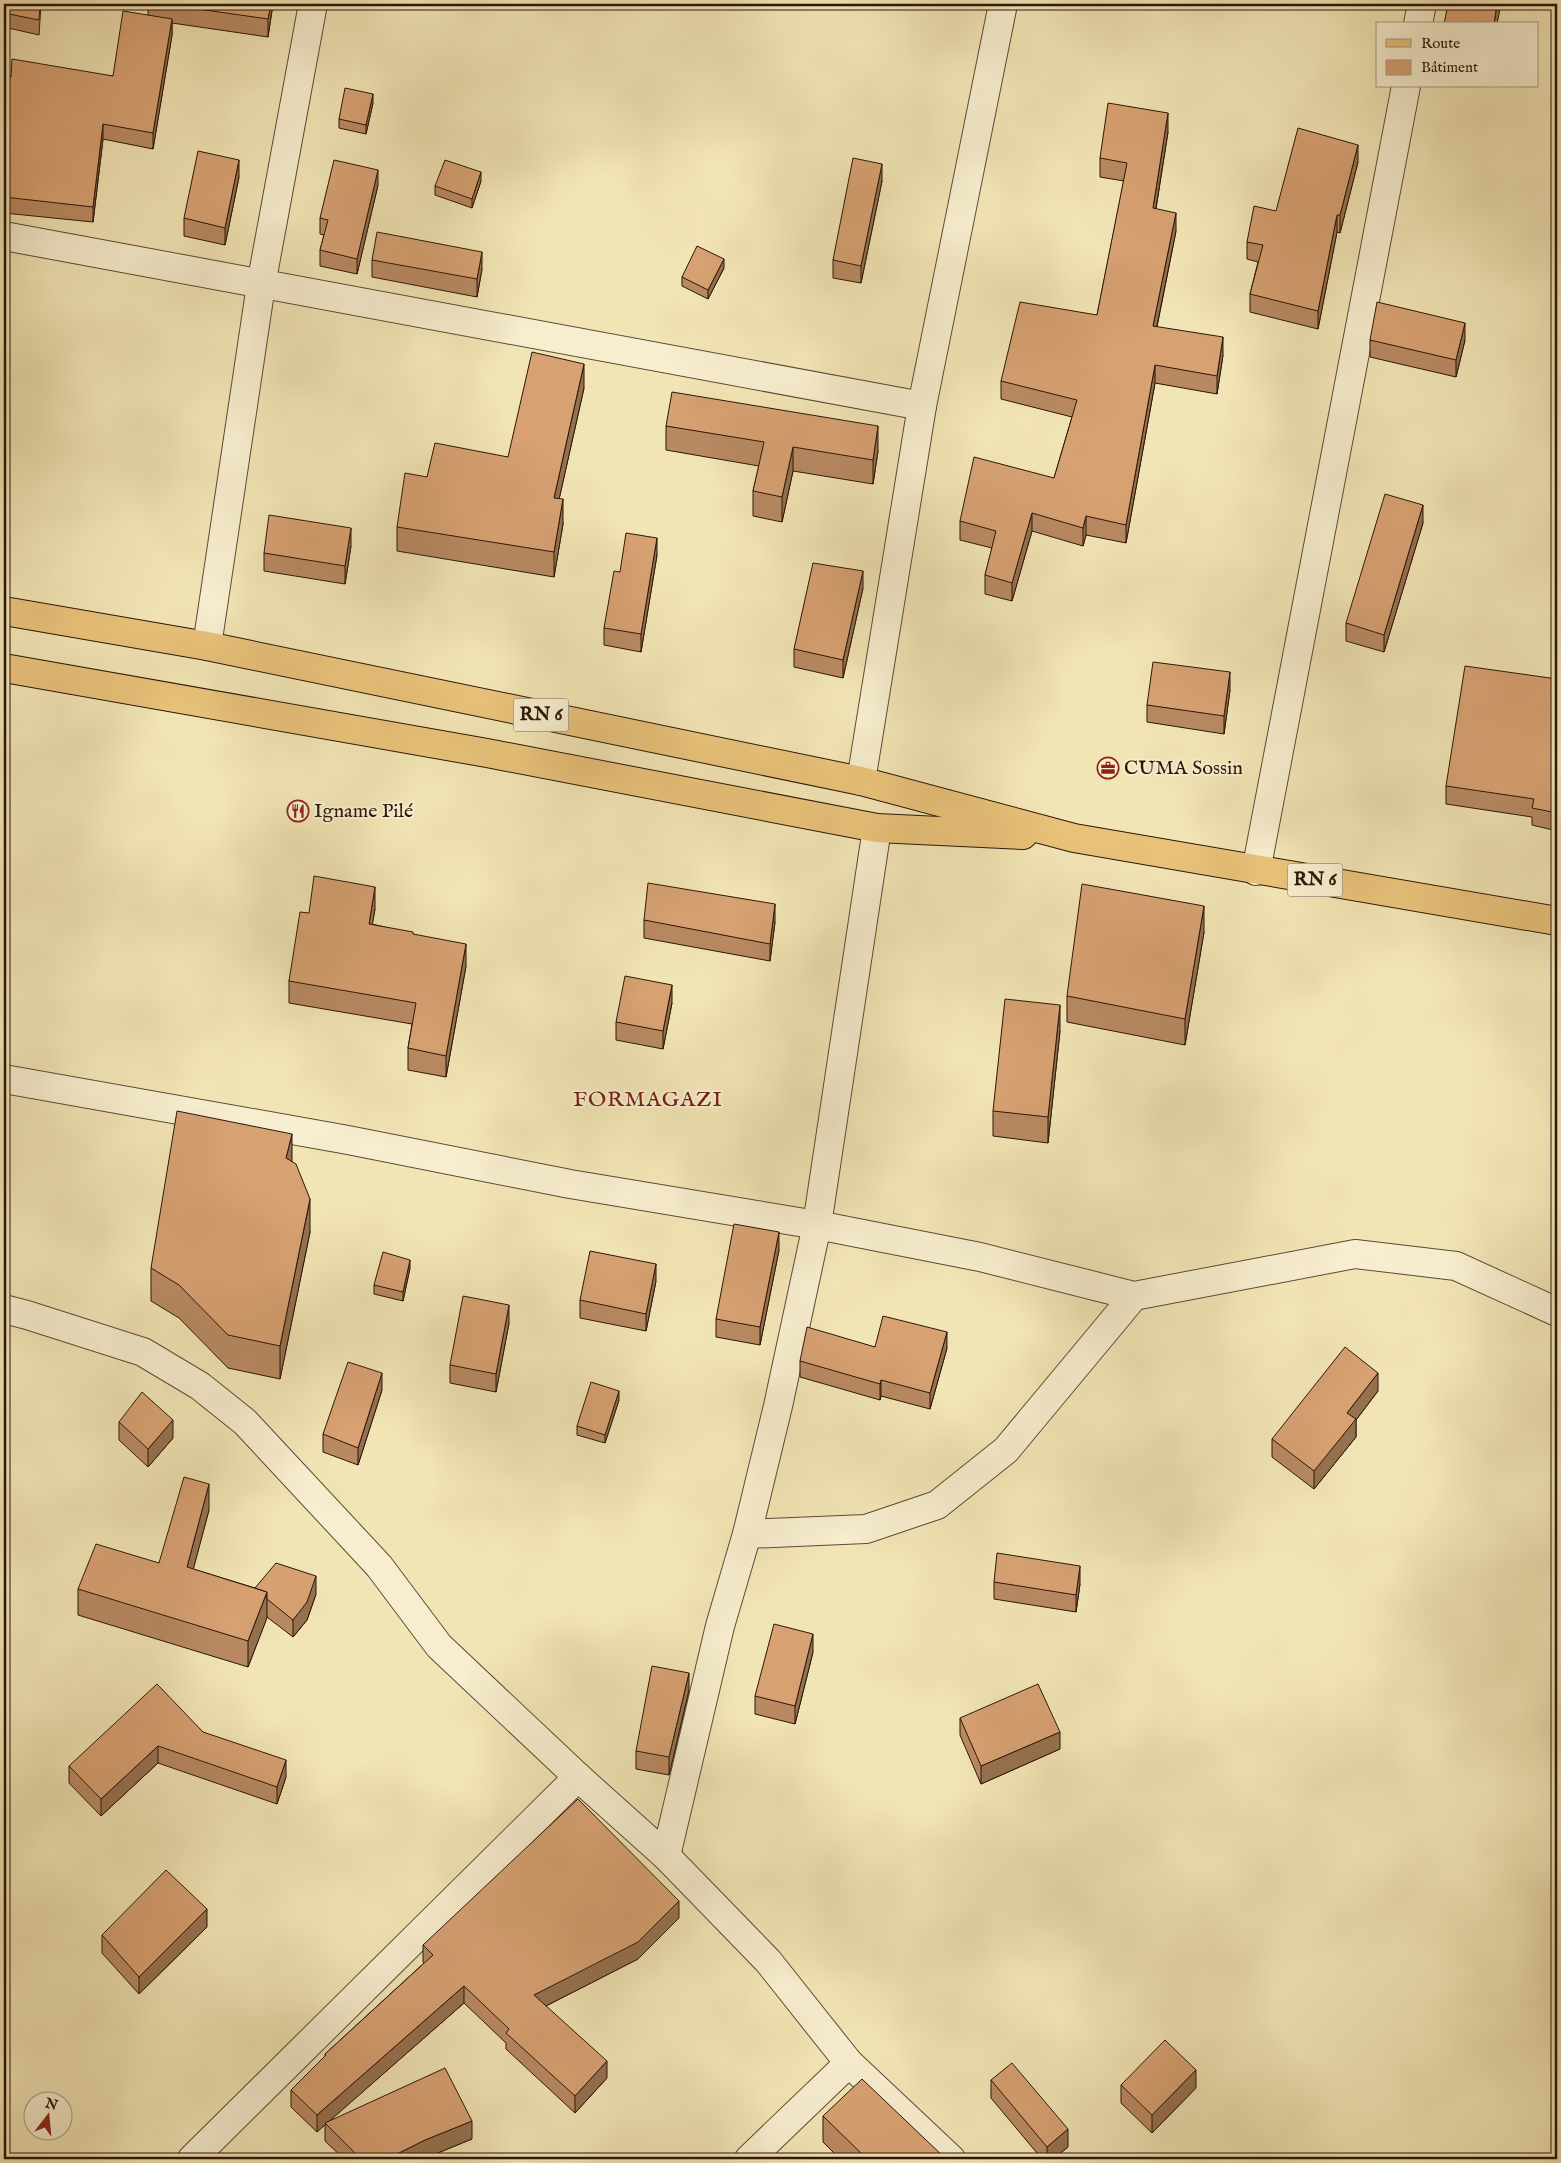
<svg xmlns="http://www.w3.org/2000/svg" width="1561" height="2163" font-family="'IM FELL English',serif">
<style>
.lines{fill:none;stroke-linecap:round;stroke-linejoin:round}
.minor-casing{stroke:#5d4a34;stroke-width:30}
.major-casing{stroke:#2b1609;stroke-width:30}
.minor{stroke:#f7eecf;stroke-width:28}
.major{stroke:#e9c27a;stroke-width:28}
.wall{fill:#b98a62;stroke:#2b1609}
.shaded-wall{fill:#967150;stroke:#2b1609}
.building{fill:#d7a172;stroke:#2b1609}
.labels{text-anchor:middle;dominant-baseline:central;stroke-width:4;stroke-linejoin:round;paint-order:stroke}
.shield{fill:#f7eecf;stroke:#685744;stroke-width:1}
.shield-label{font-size:19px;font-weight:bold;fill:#2b1609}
.poi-label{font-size:20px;fill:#2b1609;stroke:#f7eecf;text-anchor:start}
.quarter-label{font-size:22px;letter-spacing:1px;fill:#7a1f14;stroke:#f7eecf}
</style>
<rect width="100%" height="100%" fill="#f2e5b5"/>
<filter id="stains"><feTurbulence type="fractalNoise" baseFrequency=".004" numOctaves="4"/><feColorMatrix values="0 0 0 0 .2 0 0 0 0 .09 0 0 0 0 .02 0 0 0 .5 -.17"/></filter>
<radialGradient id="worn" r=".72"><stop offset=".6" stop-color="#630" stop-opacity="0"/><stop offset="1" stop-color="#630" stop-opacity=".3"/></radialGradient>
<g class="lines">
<g class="minor-casing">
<g id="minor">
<path d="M1418 24 1422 4"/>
<path d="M4 236 922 406"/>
<path d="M207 646 261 285 313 4"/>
<path d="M861 781 922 406 1003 4"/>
<path d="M1256 871 1406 86"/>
<path d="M4 1079 348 1140 570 1184 817 1225 980 1257 1134 1296 1355 1254 1456 1266 1557 1312"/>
<path d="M4 1309 27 1315 143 1352 200 1386 245 1422 379 1566 439 1646 578 1777 666 1856 768 1961 849 2063 951 2159"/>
<path d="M747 1534 866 1529 937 1505 1006 1450 1134 1296"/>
<path d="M666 1856 720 1626 747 1534 778 1406 817 1225 877 828"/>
<path d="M192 2159 578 1777"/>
<path d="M749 2159 849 2063"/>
</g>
</g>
<g class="major-casing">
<g id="major">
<path d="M4 611 207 646 861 781 1074 838 1557 921"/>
<path d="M4 668 487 753 877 828 1023 835"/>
</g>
</g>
<use href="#minor" class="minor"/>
<use href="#major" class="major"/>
</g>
<g class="wall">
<path d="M4 4H41L39 35 4 27Z"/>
<path d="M148 4H273L268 37 172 23V35L153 149 103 139 93 222 4 213V75L11 77 113 76 148 15Z"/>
<path d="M373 103 366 134 339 128V119Z"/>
<path d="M1168 132 1156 209 1176 231 1157 327 1223 355 1217 394 1155 383 1126 543 1086 535 1083 546 1032 531 1012 601 985 594V575L992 548 960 540V521L1054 478 1072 417 1001 399V381L1097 315 1124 181 1100 177V158Z"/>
<path d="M1358 162 1340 233 1337 232 1318 329 1250 312V294L1258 262 1247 259V242L1276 211Z"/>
<path d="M239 177 225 245 184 236V218Z"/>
<path d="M481 181 472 208 435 195V186Z"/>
<path d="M882 181 861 283 833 278V260Z"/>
<path d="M378 185 357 274 320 266V250L324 235 320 234V218Z"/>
<path d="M372 260 482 269 477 297 372 277Z"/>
<path d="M724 268 708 299 682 286V277Z"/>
<path d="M1370 340H1465L1456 377 1370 357Z"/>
<path d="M584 388 559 499 563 524 554 577 397 551V527L427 477 508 457Z"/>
<path d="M666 426 878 451 873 484 793 471 782 522 753 516V491L759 466 666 450Z"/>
<path d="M1423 523 1384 652 1346 641V623Z"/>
<path d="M351 546 345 584 264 571V553Z"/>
<path d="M657 555 641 652 604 645V628L620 572Z"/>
<path d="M863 588 843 678 794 667V649Z"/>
<path d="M1557 679V831L1532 825V817L1446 804V786Z"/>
<path d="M1230 690 1224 734 1147 722V705Z"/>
<path d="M375 909 372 924 413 934 466 966 446 1077 408 1070V1048L412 1024 289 1003V981L309 913Z"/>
<path d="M644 920 775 922 770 961 644 938Z"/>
<path d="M1204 932 1185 1045 1067 1022V996Z"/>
<path d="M672 1003 663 1049 616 1040V1022Z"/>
<path d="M1060 1031 1048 1143 993 1136V1111Z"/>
<path d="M292 1162 310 1232 280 1379 228 1368 179 1318 151 1301V1268Z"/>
<path d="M779 1250 760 1345 716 1337V1319Z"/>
<path d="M410 1268 403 1301 374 1294V1285Z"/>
<path d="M656 1281 646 1331 580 1318V1300Z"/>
<path d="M509 1323 496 1392 450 1383V1365Z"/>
<path d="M875 1347 947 1348 930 1409 881 1396 880 1400 800 1377V1361Z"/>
<path d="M382 1390 358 1465 323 1452V1434Z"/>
<path d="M1378 1391 1356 1420V1437L1314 1489 1272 1457V1439Z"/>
<path d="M619 1400 605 1443 577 1435V1426Z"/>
<path d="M119 1422 173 1438 148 1467 119 1440Z"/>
<path d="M209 1510 193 1569 255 1588 316 1594 307 1620 293 1637 267 1617 248 1667 78 1615V1589L159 1563Z"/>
<path d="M994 1582 1080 1584 1076 1612 994 1599Z"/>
<path d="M813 1652 795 1724 755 1714V1696Z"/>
<path d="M689 1690 669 1775 636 1769V1751Z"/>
<path d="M960 1718 1060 1749 981 1784 960 1735Z"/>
<path d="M203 1732 286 1777 277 1804 158 1763 101 1816 69 1783V1766Z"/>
<path d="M679 1918 638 1959 546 2006 607 2078 575 2113 506 2049V2043L464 2003 328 2122 472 2139 423 2159H344L325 2141V2124L317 2132 291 2107V2090L325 2056V2054L424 1963 423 1962V1945Z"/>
<path d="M207 1927 139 1994 102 1953V1935Z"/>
<path d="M991 2080 1068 2147 1053 2159H1042L991 2098Z"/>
<path d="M1121 2085 1196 2088 1152 2133 1121 2103Z"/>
<path d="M823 2116 946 2159H840L823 2142Z"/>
</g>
<g class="shaded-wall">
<path d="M271 4H273L268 37V19Z"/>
<path d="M1497 4H1501L1497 24H1494Z"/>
<path d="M172 19V35L153 149V133Z"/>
<path d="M373 94V103L366 134V125Z"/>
<path d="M1168 113V132L1153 226V208Z"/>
<path d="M103 124V139L93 222V207Z"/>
<path d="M1358 145V162L1340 233V215Z"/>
<path d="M239 160V177L225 245V228Z"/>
<path d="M882 164V181L861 283V266Z"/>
<path d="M378 170V185L357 274V259Z"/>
<path d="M481 172V181L472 208V199Z"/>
<path d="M1176 213V231L1153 345V326Z"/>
<path d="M1337 215V232L1318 329V311Z"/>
<path d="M482 252V269L477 297V279Z"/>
<path d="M724 259V268L708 299V290Z"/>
<path d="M1465 323V340L1456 377V360Z"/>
<path d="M1223 337V355L1217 394V376Z"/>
<path d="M584 364V388L554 522V498Z"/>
<path d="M1155 365V383L1126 543V525Z"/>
<path d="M878 426V451L873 484V460Z"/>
<path d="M793 447V471L782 522V497Z"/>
<path d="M563 499V524L554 577V552Z"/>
<path d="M1423 505V523L1384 652V635Z"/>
<path d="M1032 513V531L1012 601V583Z"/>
<path d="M1086 516V535L1083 546V528Z"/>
<path d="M351 528V546L345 584V566Z"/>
<path d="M657 538V555L641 652V634Z"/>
<path d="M863 571V588L843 678V660Z"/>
<path d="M1230 672V690L1224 734V716Z"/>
<path d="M375 887V909L369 945V924Z"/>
<path d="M775 904V922L770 961V944Z"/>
<path d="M1204 906V932L1185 1045V1019Z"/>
<path d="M466 944V966L446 1077V1056Z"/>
<path d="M672 985V1003L663 1049V1031Z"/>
<path d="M1060 1005V1031L1048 1143V1117Z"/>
<path d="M292 1134V1168L286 1158Z"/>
<path d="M310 1199V1232L280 1379V1346Z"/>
<path d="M779 1232V1250L760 1345V1327Z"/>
<path d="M410 1260V1268L403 1301V1292Z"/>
<path d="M656 1264V1281L646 1331V1314Z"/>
<path d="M509 1305V1323L496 1392V1374Z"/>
<path d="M947 1332V1348L930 1409V1393Z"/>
<path d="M382 1373V1390L358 1465V1448Z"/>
<path d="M1378 1373V1391L1356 1420V1437L1314 1489V1471L1347 1413Z"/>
<path d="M881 1380V1396L880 1400V1384Z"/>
<path d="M619 1391V1400L605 1443V1435Z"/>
<path d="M173 1420V1438L148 1467V1449Z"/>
<path d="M209 1484V1510L187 1593V1567Z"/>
<path d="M1080 1566V1584L1076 1612V1595Z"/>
<path d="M316 1576V1594L307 1620 293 1637V1620Z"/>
<path d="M267 1592V1618L248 1667V1641Z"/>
<path d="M813 1634V1652L795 1724V1706Z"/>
<path d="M689 1673V1690L669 1775V1757Z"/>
<path d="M1060 1732V1749L981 1784V1766Z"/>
<path d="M158 1746V1763L101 1816V1799Z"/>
<path d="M286 1760V1777L277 1804V1787Z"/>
<path d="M679 1901V1918L638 1959 534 2012V1995Z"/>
<path d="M207 1909V1927L139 1994V1977Z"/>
<path d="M464 1986V2003L317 2132V2115Z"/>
<path d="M607 2061V2078L575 2113V2096Z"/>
<path d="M1196 2070V2088L1152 2133V2115Z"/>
<path d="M472 2121V2139L423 2159H387L425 2140Z"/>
<path d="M1068 2129V2147L1053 2159H1047V2147Z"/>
</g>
<g class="building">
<path d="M4 4H40L39 20 4 13Z"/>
<path d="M163 4H271L268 19Z"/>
<path d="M1448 4H1497L1494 24H1444Z"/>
<path d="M123 11 172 19 153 133 103 124 93 207 4 197V75L11 77 12 59 113 76Z"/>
<path d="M345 88 373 94 366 125 339 119Z"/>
<path d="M1108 103 1168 113 1153 208 1176 213 1153 326 1223 337 1217 376 1155 365 1126 525 1086 516 1083 528 1032 513 1012 583 985 575 996 531 960 521 974 457 1054 478 1077 400 1001 381 1020 302 1097 315 1127 163 1100 158Z"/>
<path d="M1298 128 1358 145 1340 215H1337L1318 311 1250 294 1263 245 1247 242 1254 206 1276 211Z"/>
<path d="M198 151 239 160 225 228 184 218Z"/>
<path d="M853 158 882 164 861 266 833 260Z"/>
<path d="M334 160 378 170 357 259 320 250 328 220 320 218Z"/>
<path d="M445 160 481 172 472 199 435 186Z"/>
<path d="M377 232 482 252 477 279 372 260Z"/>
<path d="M697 246 724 259 708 290 682 277Z"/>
<path d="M1377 302 1465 323 1456 360 1370 340Z"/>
<path d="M532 352 584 364 554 498 563 499 554 552 397 527 405 473 427 477 435 443 508 457Z"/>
<path d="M672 392 878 426 873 460 793 447 782 497 753 491 764 442 666 426Z"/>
<path d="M1385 494 1423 505 1384 635 1346 623Z"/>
<path d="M269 515 351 528 345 566 264 553Z"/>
<path d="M626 533 657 538 641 634 604 628 614 571 620 572Z"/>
<path d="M813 563 863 571 843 660 794 649Z"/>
<path d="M1153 662 1230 672 1224 716 1147 705Z"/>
<path d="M1465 666 1557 679V813L1532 808 1534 799 1446 786Z"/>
<path d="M314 876 375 887 369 924 413 932V934L466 944 446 1056 408 1048 416 1003 289 981 300 912 309 913Z"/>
<path d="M648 883 775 904 770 944 644 920Z"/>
<path d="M1082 884 1204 906 1185 1019 1067 996Z"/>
<path d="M625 976 672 985 663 1031 616 1022Z"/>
<path d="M1005 999 1060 1005 1048 1117 993 1111Z"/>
<path d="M177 1111 292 1134 286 1158 296 1164 310 1199 280 1346 228 1335 179 1285 151 1268Z"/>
<path d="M734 1224 779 1232 760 1327 716 1319Z"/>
<path d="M590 1251 656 1264 646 1314 580 1300Z"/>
<path d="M383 1252 410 1260 403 1292 374 1285Z"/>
<path d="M463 1296 509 1305 496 1374 450 1365Z"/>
<path d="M883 1316 947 1332 930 1393 881 1380 880 1384 800 1361 807 1327 875 1347Z"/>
<path d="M1345 1347 1378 1373 1347 1413 1356 1419 1314 1471 1272 1439Z"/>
<path d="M348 1362 382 1373 358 1448 323 1434Z"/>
<path d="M591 1382 619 1391 605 1435 577 1426Z"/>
<path d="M142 1392 173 1420 148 1449 119 1422Z"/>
<path d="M184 1477 209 1484 187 1567 267 1592 248 1641 78 1589 96 1544 159 1563Z"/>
<path d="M997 1553 1080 1566 1076 1595 994 1582Z"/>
<path d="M276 1563 316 1576 307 1602 293 1620 267 1599V1592L255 1588Z"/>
<path d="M774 1624 813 1634 795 1706 755 1696Z"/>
<path d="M652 1666 689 1673 669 1757 636 1751Z"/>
<path d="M157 1684 203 1732 286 1760 277 1787 158 1746 101 1799 69 1766Z"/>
<path d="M1038 1684 1060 1732 981 1766 960 1718Z"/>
<path d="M578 1799 679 1901 638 1942 534 1995 607 2061 575 2096 506 2033 509 2029 464 1986 317 2115 291 2090 326 2055 325 2054 433 1955 423 1945Z"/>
<path d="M166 1870 207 1909 139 1977 102 1935Z"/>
<path d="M1165 2040 1196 2070 1152 2115 1121 2085Z"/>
<path d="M1012 2063 1068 2129 1047 2147 991 2080Z"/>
<path d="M445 2068 472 2121 425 2140 387 2159H361L325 2123Z"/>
<path d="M862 2079 946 2159H867L823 2116Z"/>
</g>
<defs>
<g id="office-ring" transform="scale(1.125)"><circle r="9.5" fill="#f7eecf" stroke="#8f2418" stroke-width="1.5"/><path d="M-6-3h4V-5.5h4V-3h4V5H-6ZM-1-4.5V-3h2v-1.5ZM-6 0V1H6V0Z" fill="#8f2418"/></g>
<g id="restaurant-ring" transform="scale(1.125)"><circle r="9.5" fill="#f7eecf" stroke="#8f2418" stroke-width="1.5"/><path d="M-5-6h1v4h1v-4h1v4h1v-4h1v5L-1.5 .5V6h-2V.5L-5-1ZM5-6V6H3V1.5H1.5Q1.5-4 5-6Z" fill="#8f2418"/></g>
</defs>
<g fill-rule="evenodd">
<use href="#office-ring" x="1108" y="768"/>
<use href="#restaurant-ring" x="298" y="811"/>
</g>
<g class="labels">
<g class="shield">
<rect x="513.5" y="698.5" width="55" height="33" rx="4"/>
<rect x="1287.5" y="863.5" width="55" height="33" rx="4"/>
</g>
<g class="shield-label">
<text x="541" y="715">RN 6</text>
<text x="1315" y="880">RN 6</text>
</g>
<g class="poi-label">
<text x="1124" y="768">CUMA Sossin</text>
<text x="314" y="811">Igname Pilé</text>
</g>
<g class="quarter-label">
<text x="648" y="1100">FORMAGAZI</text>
</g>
</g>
<rect width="1561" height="2163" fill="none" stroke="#f2e5b5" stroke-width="20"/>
<rect x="5" y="5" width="1551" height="2153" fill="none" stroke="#2b1609" stroke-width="2.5"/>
<rect x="10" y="10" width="1541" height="2143" fill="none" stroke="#2b1609"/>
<rect x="1376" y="22" width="162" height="65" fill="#f7eecf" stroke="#a59880"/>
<rect x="1386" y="39" width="25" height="8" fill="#e9c27a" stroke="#a59880"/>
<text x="1421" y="48" font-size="15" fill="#2b1609">Route</text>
<rect x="1386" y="60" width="25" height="15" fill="#d7a172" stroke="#a59880"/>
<text x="1421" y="72" font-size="15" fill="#2b1609">Bâtiment</text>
<g transform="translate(48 2116) rotate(16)"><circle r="24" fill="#f7eecf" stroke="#a59880"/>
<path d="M0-4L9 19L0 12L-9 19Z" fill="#8f2418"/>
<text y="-8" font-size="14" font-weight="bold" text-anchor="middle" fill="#2b1609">N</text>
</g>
<rect width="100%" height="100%" filter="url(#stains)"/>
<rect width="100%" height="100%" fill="url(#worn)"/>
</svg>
